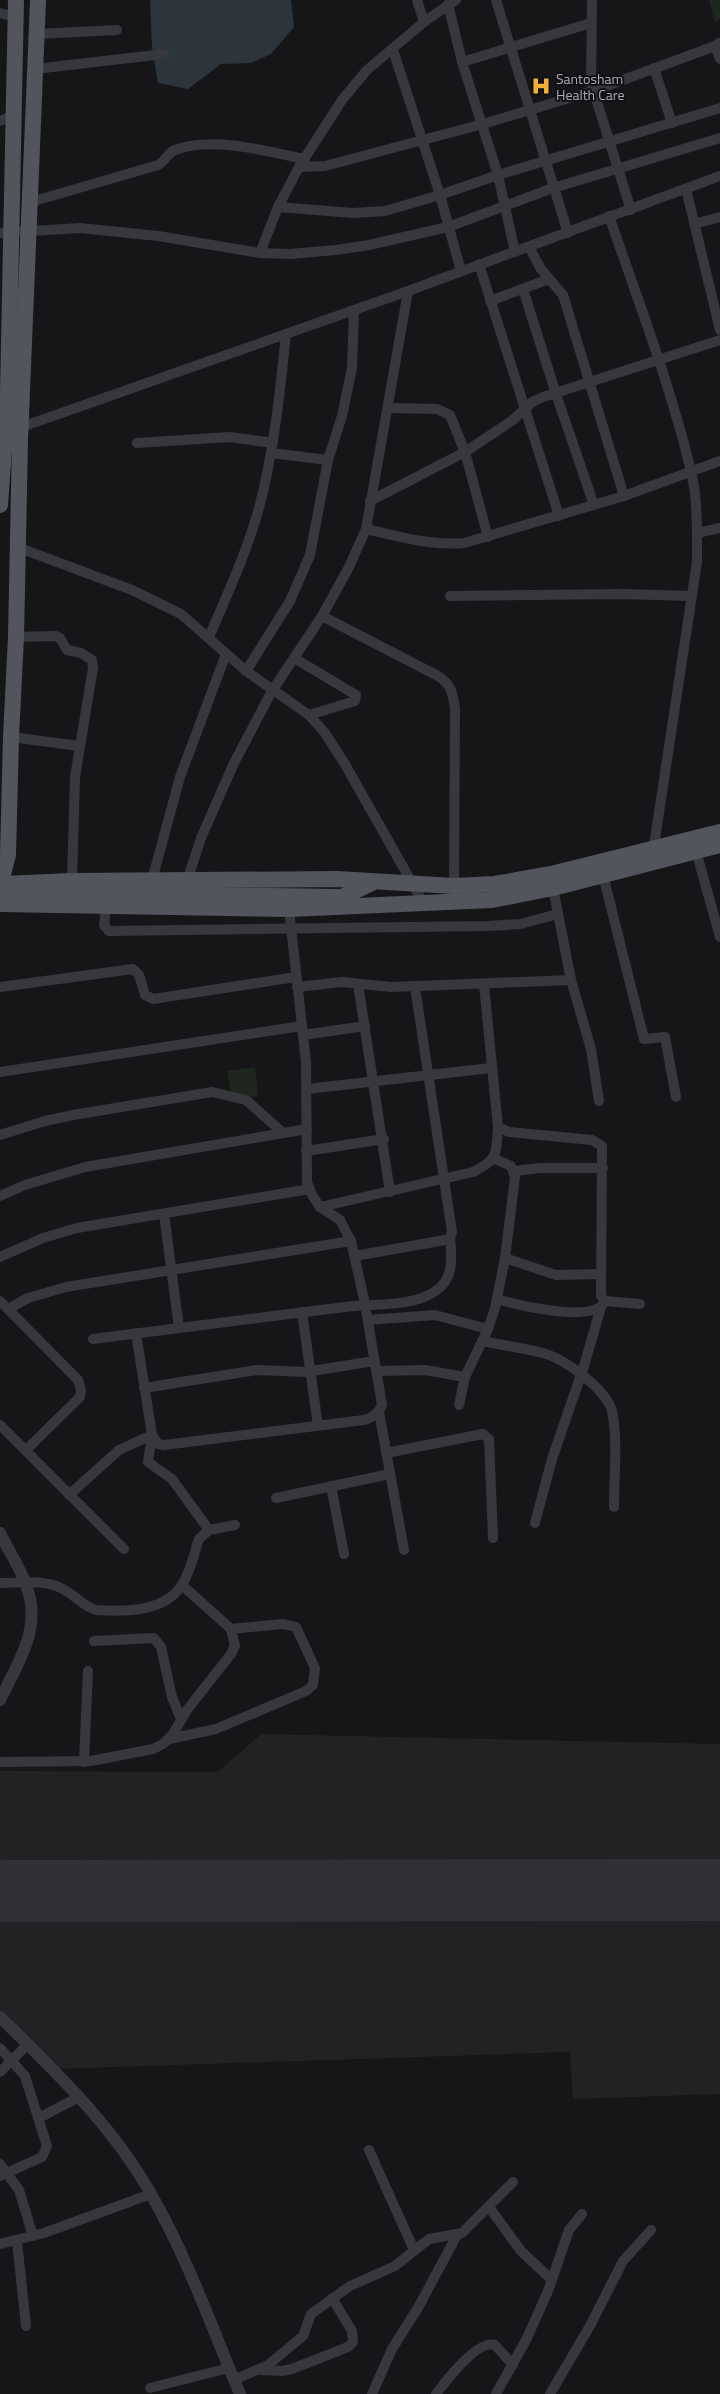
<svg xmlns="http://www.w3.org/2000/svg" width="720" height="2394" font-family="'Titillium Web',sans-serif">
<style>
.built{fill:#222225}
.green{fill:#1e261f}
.water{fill:#2c353c}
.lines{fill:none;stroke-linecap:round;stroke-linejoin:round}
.runway{stroke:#303135;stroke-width:62}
.minor{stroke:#37383d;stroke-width:10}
.tertiary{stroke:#37383d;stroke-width:12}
.primary{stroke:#53555c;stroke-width:16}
.primary-bridge{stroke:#53555c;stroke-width:16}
.labels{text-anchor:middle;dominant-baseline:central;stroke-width:4;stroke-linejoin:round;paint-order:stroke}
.poi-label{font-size:14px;fill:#a8adb8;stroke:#111113;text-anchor:start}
</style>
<rect width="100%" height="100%" fill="#161618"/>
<path class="built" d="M261 1734 720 1744V2094L573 2099 570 2052 55 2069 0 2016V1771L218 1772Z"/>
<g class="green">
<path d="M709 0H720V19L715 23Z"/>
<path d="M255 1067 258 1096 232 1100 227 1071Z"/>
</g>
<path class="water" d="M150 0H291L294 27 271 54 251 63 221 64 188 89 158 83 152 47Z"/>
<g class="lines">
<path class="runway" d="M5 1891 720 1890"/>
<g class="minor">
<path d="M417 0 424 22"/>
<path d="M496 0 568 233"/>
<path d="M592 0 591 83 631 210"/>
<path d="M448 4 462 62 498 175 515 252"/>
<path d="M0 13 15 17"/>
<path d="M37 34 117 30"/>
<path d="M719 43 715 46 720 59"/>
<path d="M393 50 440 195 461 271"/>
<path d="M462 62 591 23"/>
<path d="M654 68 672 123"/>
<path d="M35 69 164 54"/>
<path d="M0 121 12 116"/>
<path d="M299 167 325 166 483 124 593 91 715 46"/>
<path d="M686 189 720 330"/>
<path d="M31 202 158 165C165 162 167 153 175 150 212 136 266 151 304 159"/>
<path d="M278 207 353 213 385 211 440 195 498 175 720 108"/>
<path d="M609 216C638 300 670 384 691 471 698 500 697 532 697 562L653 852"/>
<path d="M694 224 720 217"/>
<path d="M0 233 80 228 158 236 260 253 290 254 336 250 369 245 448 227 553 188 720 138"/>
<path d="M529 247 541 269 563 295 624 496"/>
<path d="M260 253 278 207 299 167 342 100 367 70 424 22 456 0"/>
<path d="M479 264 559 516"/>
<path d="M523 289 557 397 594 505"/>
<path d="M490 301 549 279"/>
<path d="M389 408 437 409 450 415 465 452 488 537"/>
<path d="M16 429 408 291 720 176"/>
<path d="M137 443 230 437 273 443"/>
<path d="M271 453 328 460"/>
<path d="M370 501 465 452 513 420 532 402 543 397 720 340"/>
<path d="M366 529C398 536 430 546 464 543L624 496 720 461"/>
<path d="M697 533 720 528"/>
<path d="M17 547 132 590 181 614 246 671 309 715 325 733 346 766 424 904"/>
<path d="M450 596 622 594 691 596"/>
<path d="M322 616 438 676C451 684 453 694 455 709L454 890"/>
<path d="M16 637 56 636 60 638 67 650 81 653 92 660 93 668 75 777 72 881"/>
<path d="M209 637C227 595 247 552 259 508 274 451 280 392 286 334"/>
<path d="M294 658 356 695 355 701 309 715"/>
<path d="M246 671 290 601 310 555 328 460 342 416 352 368 354 310"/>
<path d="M11 737 79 746"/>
<path d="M696 851 720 937"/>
<path d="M603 875 644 1039 665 1037 676 1097"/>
<path d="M152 880 180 777 226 654"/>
<path d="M552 883 571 980 591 1049 599 1101"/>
<path d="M186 884 201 838 234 763 272 691 322 616 349 567 366 529 408 291"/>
<path d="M106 907 104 925 109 931 488 926 520 924 558 914"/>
<path d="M358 984 390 1192"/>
<path d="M484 985 498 1127 509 1132 592 1140 602 1146 601 1296 605 1301 640 1304"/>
<path d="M0 987 133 969 139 975 145 995 153 999 296 977"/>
<path d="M297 987 342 982 391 987 571 980"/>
<path d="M303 1035 365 1026"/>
<path d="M0 1072 302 1026"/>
<path d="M307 1089 491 1068"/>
<path d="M0 1135 45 1121 73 1115 212 1092 246 1100 283 1133"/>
<path d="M306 1151 384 1139"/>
<path d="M514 1171 540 1168H603"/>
<path d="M0 1196 25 1185 85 1167 307 1129"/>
<path d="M320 1207 473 1172C498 1160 496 1155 498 1127"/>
<path d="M164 1214 179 1328"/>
<path d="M355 1256 445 1240 450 1238 452 1232 415 987"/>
<path d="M0 1257 43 1238 77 1228 310 1189"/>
<path d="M505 1258 556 1275 600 1274"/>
<path d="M497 1299C517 1305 590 1323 604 1303"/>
<path d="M0 1301 78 1380 81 1390 80 1397 26 1450"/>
<path d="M8 1309 28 1298 66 1287 351 1241"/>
<path d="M302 1312 318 1426"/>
<path d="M368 1320 435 1315 488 1329"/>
<path d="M136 1333 152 1435 158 1444 164 1445 364 1420C373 1417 378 1414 382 1405L365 1304 351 1241 340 1220 320 1207 312 1195 307 1182 306 1062 289 909"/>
<path d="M93 1339C177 1328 261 1317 345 1307 374 1303 413 1308 437 1290 454 1278 452 1256 450 1238"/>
<path d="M482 1341C502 1345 523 1348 543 1353 565 1359 606 1389 612 1411 618 1437 614 1480 614 1507"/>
<path d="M376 1371 425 1370 465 1377"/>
<path d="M144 1388 257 1370 306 1372 374 1361"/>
<path d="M459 1405 465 1377 488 1329 495 1308 505 1258 515 1177 511 1166 495 1159"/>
<path d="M379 1412 404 1550"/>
<path d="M0 1425 124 1549"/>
<path d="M386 1453 483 1434 489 1439 493 1538"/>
<path d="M331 1486 344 1554"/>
<path d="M69 1495 119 1450 152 1435 148 1462 172 1479 209 1530"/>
<path d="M276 1498 390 1474"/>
<path d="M535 1523 552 1459 584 1366 601 1307"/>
<path d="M0 1583C19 1583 45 1579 63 1589 75 1595 82 1606 96 1610 126 1612 167 1612 183 1583 191 1570 194 1553 199 1539L209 1530 235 1525"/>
<path d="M94 1641 154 1638 161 1647 172 1697 181 1719"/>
<path d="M169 1739 216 1729 306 1691 313 1685 315 1668 296 1627 283 1624 231 1629"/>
<path d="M0 1762 91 1761 153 1749 163 1744 173 1734 187 1710 231 1654 235 1646 231 1629 182 1585"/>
<path d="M84 1762 88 1671"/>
<path d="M0 2048 25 2076 47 2146 42 2157 0 2176"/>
<path d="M0 2072 28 2044"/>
<path d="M39 2118 79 2097"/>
<path d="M369 2150 414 2250"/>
<path d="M0 2164 19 2190 33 2236"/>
<path d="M489 2207 521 2251 552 2280"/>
<path d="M17 2241 26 2326"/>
<path d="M0 2244 44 2233 151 2194"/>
<path d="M261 2370 282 2371 292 2369 348 2347 353 2342 352 2331 332 2298"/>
<path d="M234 2380 268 2365 303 2336 311 2314 350 2286 395 2266 429 2239 462 2233 513 2182"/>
<path d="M150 2388 229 2368"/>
<path d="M372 2394 392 2349 419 2306 457 2235"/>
<path d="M436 2394C446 2381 478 2339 495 2345L513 2365"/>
<path d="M496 2394 527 2338 548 2291 569 2230 582 2214"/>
<path d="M550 2394 591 2324 623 2261 651 2230"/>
</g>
<g class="tertiary">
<path d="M0 1533C8 1550 20 1567 26 1585 43 1628 18 1662 0 1700"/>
<path d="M0 2017C56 2072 114 2127 152 2196 188 2259 212 2328 240 2394"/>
</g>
<g class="primary">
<path d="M0 505 8 393 16 0"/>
<path d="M1 882 8 855 11 737 16 637 20 440 38 0"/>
<path d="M3 884 72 881 337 879 454 886 495 884 551 874 720 832"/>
<path d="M342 897 372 883"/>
<path d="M0 904 289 909 492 900 553 888 720 845"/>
</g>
<path class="primary-bridge" d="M0 892 337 897"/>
</g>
<defs>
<g id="hospital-bare" transform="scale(1.5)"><path d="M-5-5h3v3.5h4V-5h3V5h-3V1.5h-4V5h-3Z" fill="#f2b134" stroke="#111113" stroke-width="2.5" paint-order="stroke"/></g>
</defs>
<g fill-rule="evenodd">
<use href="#hospital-bare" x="541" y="86"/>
</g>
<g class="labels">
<g class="poi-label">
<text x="556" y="78">Santosham<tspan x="556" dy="16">Health Care</tspan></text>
</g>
</g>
</svg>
